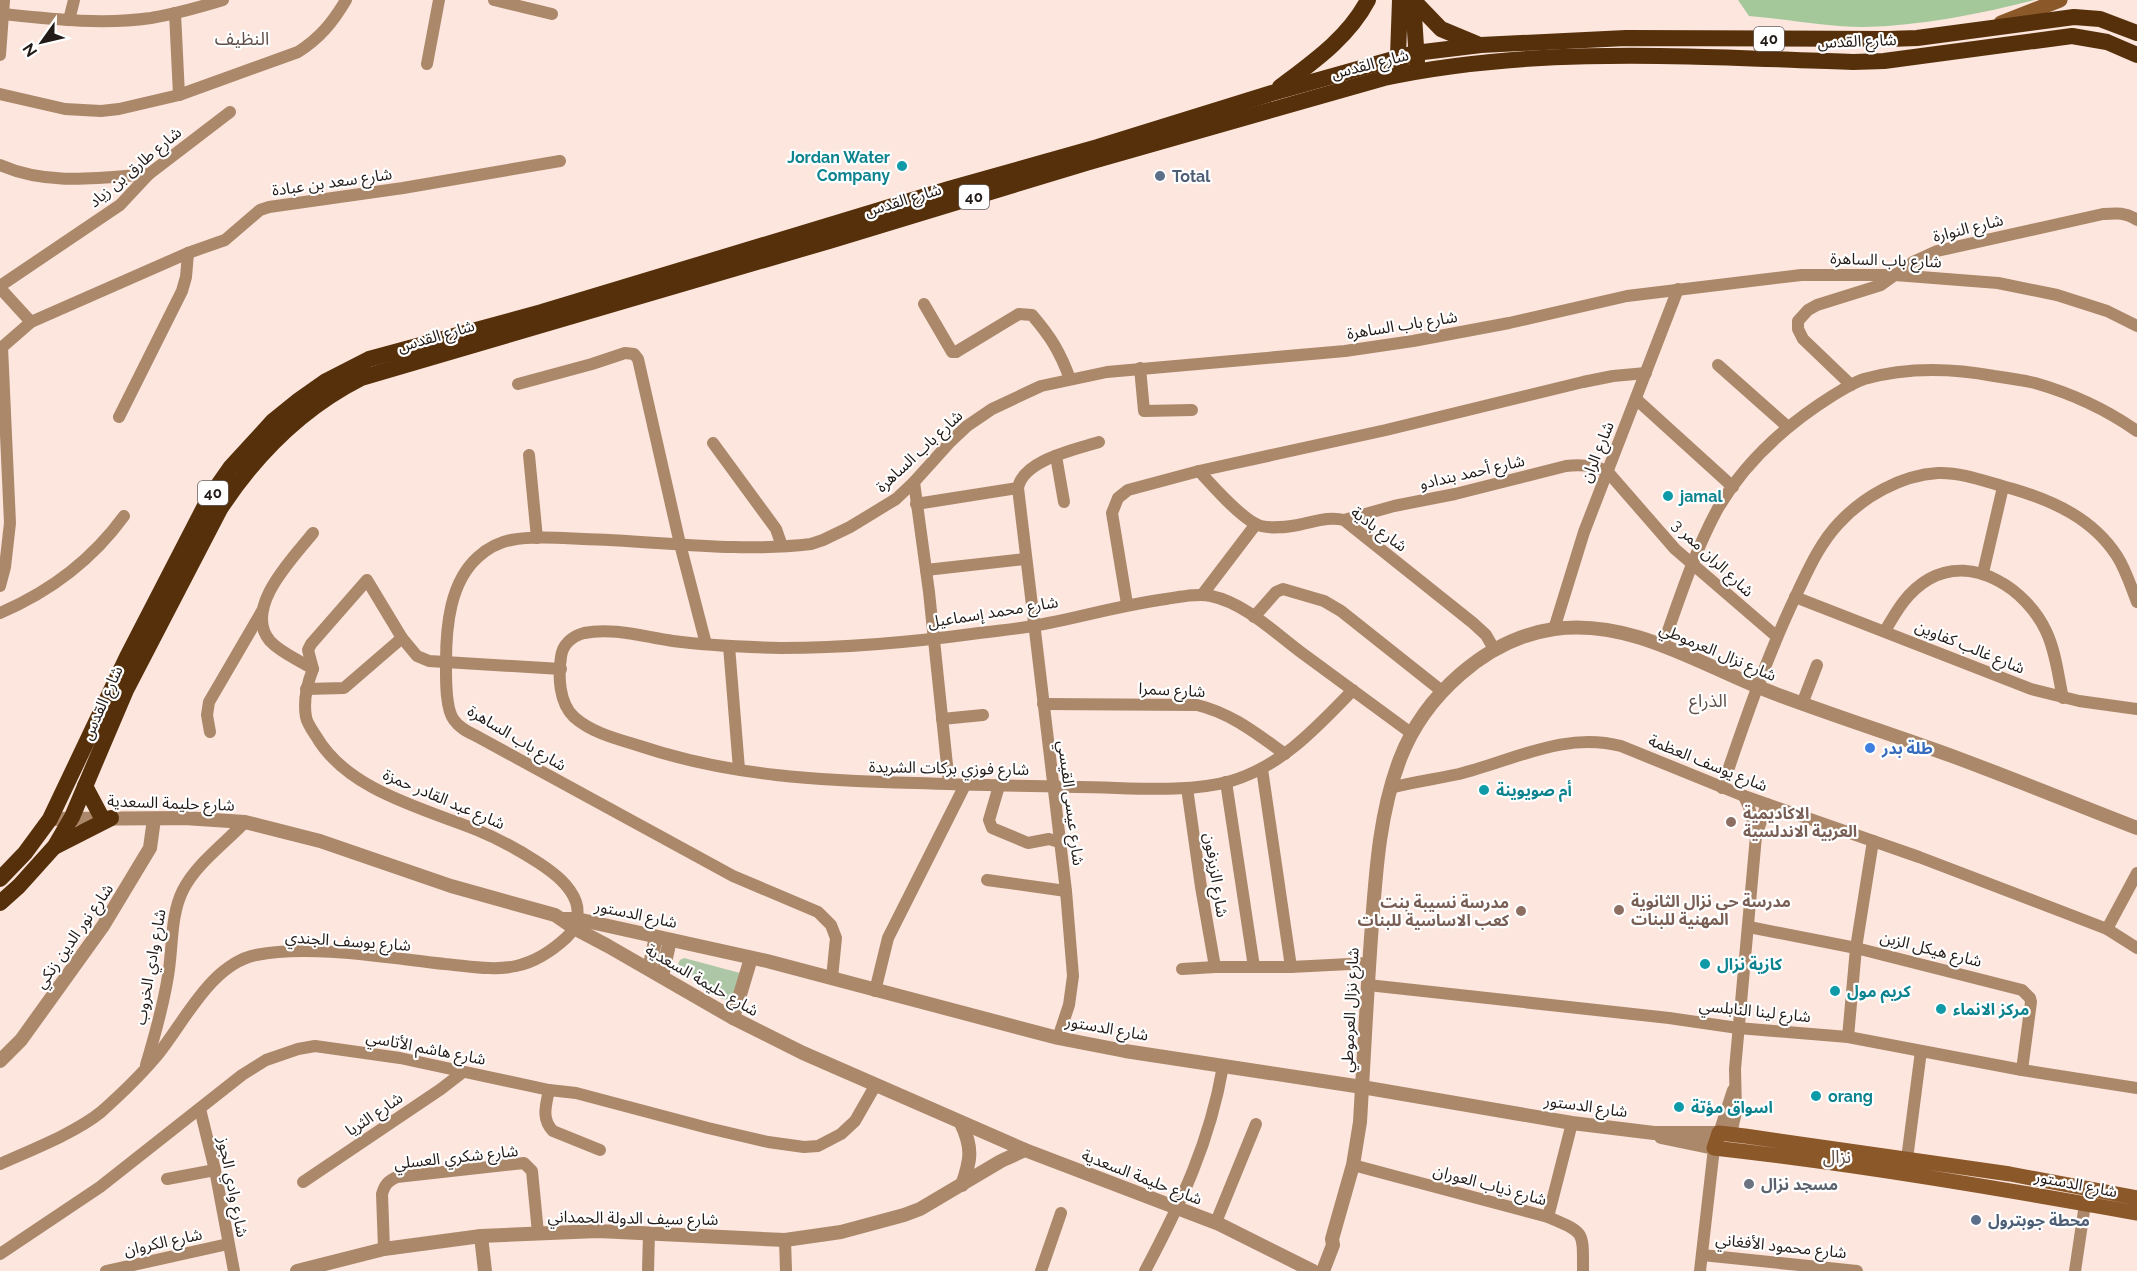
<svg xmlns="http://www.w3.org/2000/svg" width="2137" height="1271" font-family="Raleway,'Noto Sans Arabic',sans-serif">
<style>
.green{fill:#adc7a6}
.forest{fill:#a5c89b}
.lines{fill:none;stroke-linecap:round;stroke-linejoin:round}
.minor{stroke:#ac886b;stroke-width:12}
.tertiary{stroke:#ac886b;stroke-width:14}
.secondary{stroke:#8b582a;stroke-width:15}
.trunk{stroke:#56300a;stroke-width:16}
.culture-dot{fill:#0f9aa8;stroke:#fff;stroke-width:2}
.service-dot{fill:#5c6f8a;stroke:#fff;stroke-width:2}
.shop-dot{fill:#3f7fe0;stroke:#fff;stroke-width:2}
.education-dot{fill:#8d6e63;stroke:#fff;stroke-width:2}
.worship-dot{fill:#6b7280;stroke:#fff;stroke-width:2}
.labels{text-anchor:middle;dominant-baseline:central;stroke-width:4.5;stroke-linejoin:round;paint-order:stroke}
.shield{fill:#fff;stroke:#655f5d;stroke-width:1.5}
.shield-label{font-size:15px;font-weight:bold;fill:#231b18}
.street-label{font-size:16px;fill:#231b18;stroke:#fff}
.culture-label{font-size:16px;font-weight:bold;fill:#0d838f;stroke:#fff;text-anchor:start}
.service-label{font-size:16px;font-weight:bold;fill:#4e5e75;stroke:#fff;text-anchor:start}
.shop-label{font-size:16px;font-weight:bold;fill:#366cbe;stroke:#fff;text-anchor:start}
.education-label{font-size:16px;font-weight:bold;fill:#785e54;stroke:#fff;text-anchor:start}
.worship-label{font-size:16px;font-weight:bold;fill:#5b616d;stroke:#fff;text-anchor:start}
.neighbourhood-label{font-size:18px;fill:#62514a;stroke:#fff}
</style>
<rect width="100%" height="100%" fill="#fce6de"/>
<path class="green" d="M684 958 740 973 731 1001 720 998 678 964 680 960Z"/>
<path class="forest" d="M1738 0H2035C1979 14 1921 26 1863 27 1825 27 1786 19 1749 16Z"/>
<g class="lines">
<g class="minor">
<path d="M494 0 552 14"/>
<path d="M175 13 179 95"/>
<path d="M3 14C51 19 102 25 151 18 175 14 200 7 223 0"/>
<path d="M69 20 74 0"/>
<path d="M0 55 4 0"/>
<path d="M427 64 439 0"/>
<path d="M0 94 65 109 101 111 119 109 179 95 298 52C320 38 333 22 346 0"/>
<path d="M0 165C47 186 99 178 149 174"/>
<path d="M0 286 120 205 149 174 230 112"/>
<path d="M0 288 31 322"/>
<path d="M924 304 952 352H956L1019 314 1032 315C1051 337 1060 352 1070 379"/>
<path d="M0 349 31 322 188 253 225 240 260 210 269 207 403 188 560 161"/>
<path d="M1718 365 1788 427"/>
<path d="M1140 368 1144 411 1192 410"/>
<path d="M518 384 592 364 625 353 634 354 638 359 680 544 706 644"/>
<path d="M1851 385 1803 339 1798 329V321L1808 310 1817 305 1881 285 1913 262 1937 251 2103 214C2116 213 2126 212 2137 220"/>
<path d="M1636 399 1733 487"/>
<path d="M119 417 182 291 186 277 188 253"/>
<path d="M713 443 776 529 782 546"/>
<path d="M529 455 537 538"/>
<path d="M1056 456 1064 502"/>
<path d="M1199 471C1212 485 1244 522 1261 526 1273 529 1286 527 1298 525 1314 522 1329 516 1344 520L1473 623 1486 635 1494 649"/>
<path d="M914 482 929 592 949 784"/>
<path d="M916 504 1018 488"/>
<path d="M1344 520 1394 506 1455 494 1566 466C1581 464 1593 465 1607 471L1675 549 1776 636"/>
<path d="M926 570 1025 559"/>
<path d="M1983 573 2003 487"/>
<path d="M0 586 5 567 10 523 2 347"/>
<path d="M1202 595 1256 524"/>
<path d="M1795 597 2031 689 2079 701 2137 709"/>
<path d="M1127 604 1112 513 1118 498 1128 490 1199 471 1386 430 1583 382 1613 376 1646 373"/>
<path d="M0 613C49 592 92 560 124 516"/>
<path d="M1254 617 1276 592 1283 589 1324 601 1341 611 1443 692"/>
<path d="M1554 629 1584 532 1678 289"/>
<path d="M1885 631C1897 610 1908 591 1929 579 1974 554 2027 590 2046 631 2056 652 2058 676 2063 698"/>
<path d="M1663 645C1679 600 1694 553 1717 510 1744 463 1786 425 1832 396 1842 390 1852 383 1864 379 1907 367 1951 368 1994 376 2008 378 2022 380 2035 383 2070 393 2107 410 2137 431"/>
<path d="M729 646 739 769"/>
<path d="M313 669 308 650 311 644 367 580 402 638"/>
<path d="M306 689 344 688 402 638 417 656 429 661 561 669"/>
<path d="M1353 690C1317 727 1282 766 1231 781 1185 794 1126 787 1078 787 1024 786 970 785 916 783 822 781 729 776 640 746 617 739 592 733 574 717 559 703 558 676 561 657 562 645 572 636 584 633 613 627 644 637 673 641 709 646 745 647 781 648 847 648 914 642 979 633 997 631 1015 629 1033 626 1078 618 1121 605 1166 599 1180 597 1196 593 1211 596 1245 603 1275 633 1302 653 1339 680 1375 707 1411 733"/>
<path d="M1043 704 1197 705C1231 713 1257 734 1285 754"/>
<path d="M1802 704 1817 665"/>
<path d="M942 719 983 715"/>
<path d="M210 732 207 715 209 702 262 611"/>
<path d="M1262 769 1291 967"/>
<path d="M1226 782 1254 967"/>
<path d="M999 786 989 820 992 828 1028 843 1049 839 1059 842"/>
<path d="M1187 788 1201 887 1215 967"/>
<path d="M1390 788C1413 782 1436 779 1459 774 1512 761 1564 731 1621 746L1744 796 1919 857 2063 912 2107 929 2137 948"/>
<path d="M1722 788C1745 720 1768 653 1799 589 1810 566 1821 542 1839 523 1863 497 1901 475 1938 473 1963 472 1989 483 2013 489 2054 501 2093 519 2117 556 2126 570 2131 587 2137 602"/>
<path d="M1744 796 1749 807 1756 835"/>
<path d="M987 880 1066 891"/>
<path d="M1749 927 1856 948 2022 990 2030 998 2031 1002 2022 1070"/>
<path d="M2107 929 2137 873"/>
<path d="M1182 969 1215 967H1291L1369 963"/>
<path d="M832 978 836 938 831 925 818 912 733 876 480 738C471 733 460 729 454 720 445 709 446 676 446 662 446 626 450 582 478 557 487 549 500 542 511 540 534 536 559 538 583 539 659 541 735 553 811 544L823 540 850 527 896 499 914 482 951 441 967 426 992 409 1041 386 1107 372 1345 351 1413 341 1509 323 1627 296 1801 275H1895L1998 283 2057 295 2107 311 2137 326"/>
<path d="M1368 985 1669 1018 1738 1028 1848 1037 2022 1070 2137 1088"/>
<path d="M875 991 888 938 965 785"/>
<path d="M1848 1037 1856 948 1873 841"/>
<path d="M1058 1038 1069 1005 1073 976 1066 891 1018 488C1023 460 1074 450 1099 442"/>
<path d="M146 1065C155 1035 163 1007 168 976 173 948 170 916 183 890 196 864 225 843 245 822"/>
<path d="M549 1090C546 1105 541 1119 553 1131L600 1150"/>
<path d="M200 1109 215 1170 234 1271"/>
<path d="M1719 1133 1733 1090"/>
<path d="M1731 1134 1736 1112 1735 1069 1756 836 1767 804"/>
<path d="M1907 1159 1921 1051"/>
<path d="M0 1164C31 1150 75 1133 101 1112 120 1095 139 1077 155 1058 183 1025 210 964 256 955 310 944 389 958 445 964 469 966 493 971 516 966 535 962 553 950 567 937 576 928 580 914 576 902 570 885 554 873 539 863 519 850 499 839 477 830 422 808 347 790 316 736 312 730 307 723 306 717 303 700 307 684 313 669 299 660 281 653 270 641 242 608 294 557 313 533"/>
<path d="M1353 1165 1548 1217C1585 1233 1583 1230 1583 1271"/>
<path d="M167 1179 215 1170"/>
<path d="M303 1182 441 1089 463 1072"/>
<path d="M1548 1217 1572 1123"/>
<path d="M1216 1222 1256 1124"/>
<path d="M785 1240 786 1271"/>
<path d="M384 1249 382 1194C385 1184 388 1181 397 1177L524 1163 532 1171 538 1233"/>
<path d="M0 1254 100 1187 242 1075 266 1060 298 1049 315 1046 400 1058 549 1090 576 1093 708 1128 768 1142 804 1147 818 1146 841 1134 855 1121 875 1086"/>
<path d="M1702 1255 1857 1271"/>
<path d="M106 1271 228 1244"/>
<path d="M648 1271 649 1233"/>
<path d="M1041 1271 1061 1213"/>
<path d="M1145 1271C1181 1203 1210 1142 1223 1066"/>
<path d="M1700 1271 1714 1148"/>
<path d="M2075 1271 2085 1204"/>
</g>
<g class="tertiary">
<path d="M50 819 184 818 245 822 320 841 451 886 555 915 574 928 608 946 733 1018 803 1053 1025 1150 1219 1224 1313 1271"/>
<path d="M563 919H577L767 961 1058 1038 1125 1051 1362 1087 1572 1123 1654 1133H1719"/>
<path d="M649 969 656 937"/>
<path d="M662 976 670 940"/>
<path d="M733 1018 751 958"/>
<path d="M0 1061 21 1040 103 926 150 848 154 819"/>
<path d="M961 1123C973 1148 971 1160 962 1185"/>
<path d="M1661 1137 1714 1148"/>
<path d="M481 1236 485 1271"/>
<path d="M297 1271 384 1249 481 1236 598 1231 785 1240 841 1232 904 1215 920 1209 1001 1161 1025 1150"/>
<path d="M1323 1271 1333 1245 1332 1239 1353 1165 1360 1122C1364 1056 1367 990 1372 924 1376 869 1380 811 1400 759 1424 696 1486 639 1554 629 1634 618 1705 668 1776 694 1835 716 1894 735 1952 756 2014 779 2075 804 2137 828"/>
</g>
<g class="secondary">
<path d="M2001 23 2060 0"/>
<path d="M2137 1198 2010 1174 1745 1136 1719 1133 1714 1148C1856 1164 1997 1188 2137 1213"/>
</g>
<g class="trunk">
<path d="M1400 0 1398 56 1402 67"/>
<path d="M1413 0 1441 29 1477 44"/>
<path d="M1413 0 1417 62"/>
<path d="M1280 87C1313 62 1348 38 1368 0"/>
<path d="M85 786 102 818"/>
<path d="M56 846 111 818"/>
<path d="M0 879 25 853 50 819 127 657 209 498 230 468 273 421 299 400 326 381 369 359 542 312 949 189 1098 147 1272 93 1415 53 1481 45 1626 38 1888 39 1917 38 2074 17 2100 19 2137 33"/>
<path d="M0 903 19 886 55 846 72 817 126 690 220 509C256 454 302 408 361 378L829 241 1089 162 1384 78C1538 45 1697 57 1853 62L1884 61 2072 36 2107 42 2137 55"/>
</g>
</g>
<g class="culture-dot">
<circle cx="902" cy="166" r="6"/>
<circle cx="1668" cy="496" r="6"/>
<circle cx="1484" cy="790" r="6"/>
<circle cx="1705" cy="964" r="6"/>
<circle cx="1835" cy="991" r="6"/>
<circle cx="1941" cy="1009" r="6"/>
<circle cx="1816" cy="1096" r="6"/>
<circle cx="1679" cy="1107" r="6"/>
</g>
<g class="service-dot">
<circle cx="1160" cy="176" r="6"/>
<circle cx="1976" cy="1220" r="6"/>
</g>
<circle class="shop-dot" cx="1870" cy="748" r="6"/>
<g class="education-dot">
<circle cx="1731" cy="822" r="6"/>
<circle cx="1619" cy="910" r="6"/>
<circle cx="1521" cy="911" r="6"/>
</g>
<circle class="worship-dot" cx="1749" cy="1184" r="6"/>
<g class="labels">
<g class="shield">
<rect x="1754" y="27" width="30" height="24" rx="4.5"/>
<rect x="959" y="185" width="30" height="24" rx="4.5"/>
<rect x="198" y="481" width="30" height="24" rx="4.5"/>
</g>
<g class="shield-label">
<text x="1769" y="39">40</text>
<text x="974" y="197">40</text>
<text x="213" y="493">40</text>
</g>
<g class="street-label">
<text transform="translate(1857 41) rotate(-2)">شارع القدس</text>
<text transform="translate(1370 64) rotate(-14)">شارع القدس</text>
<text transform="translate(135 167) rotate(-40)">شارع طارق بن زياد</text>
<text transform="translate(332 182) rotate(-8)">شارع سعد بن عبادة</text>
<text transform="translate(903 200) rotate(-17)">شارع القدس</text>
<text transform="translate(1968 228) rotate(-14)">شارع النوارة</text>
<text transform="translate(1886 260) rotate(2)">شارع باب الساهرة</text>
<text transform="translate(1402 325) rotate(-9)">شارع باب الساهرة</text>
<text transform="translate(436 336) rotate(-16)">شارع القدس</text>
<text transform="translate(919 451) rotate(-43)">شارع باب الساهرة</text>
<text transform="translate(1597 452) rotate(-68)">شارع الران</text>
<text transform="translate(1472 472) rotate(-13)">شارع أحمد بندادو</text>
<text transform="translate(1379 529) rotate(36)">شارع بادية</text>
<text transform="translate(1713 558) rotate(43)">شارع الران ممر 3</text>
<text transform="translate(993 612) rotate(-9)">شارع محمد إسماعيل</text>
<text transform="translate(1970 647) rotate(22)">شارع غالب كفاوين</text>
<text transform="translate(1718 652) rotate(23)">شارع نزال العرموطي</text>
<text transform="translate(1172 690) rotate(3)">شارع سمرا</text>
<text transform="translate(102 703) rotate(-66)">شارع القدس</text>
<text transform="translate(517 738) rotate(31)">شارع باب الساهرة</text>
<text transform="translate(1708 763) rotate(22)">شارع يوسف العظمة</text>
<text transform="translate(949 768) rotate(1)">شارع فوزي بركات الشريدة</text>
<text transform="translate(444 799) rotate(23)">شارع عبد القادر حمزة</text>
<text transform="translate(171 803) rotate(2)">شارع حليمة السعدية</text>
<text transform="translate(1071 803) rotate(83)">شارع عيسى القيسي</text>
<text transform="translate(1216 875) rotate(81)">شارع الزيزفون</text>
<text transform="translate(636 914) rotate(12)">شارع الدستور</text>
<text transform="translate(74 936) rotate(-55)">شارع نور الدين زنكي</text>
<text transform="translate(348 941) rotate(4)">شارع يوسف الجندي</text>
<text transform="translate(1931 949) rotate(14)">شارع هيكل الزبن</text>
<text transform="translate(150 967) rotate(-80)">شارع وادي الخروب</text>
<text transform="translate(702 980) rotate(30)">شارع حليمة السعدية</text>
<text transform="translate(1350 1010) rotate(-87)">شارع نزال العرموطي</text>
<text transform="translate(1755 1011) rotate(6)">شارع لينا النابلسي</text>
<text transform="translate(1107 1028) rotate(10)">شارع الدستور</text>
<text transform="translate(426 1048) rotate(11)">شارع هاشم الأتاسي</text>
<text transform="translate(1586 1106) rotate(8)">شارع الدستور</text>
<text transform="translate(374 1114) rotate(-34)">شارع الثريا</text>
<text transform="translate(456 1157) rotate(-6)">شارع شكري العسلي</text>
<text transform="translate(1142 1177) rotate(21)">شارع حليمة السعدية</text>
<text transform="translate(2076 1184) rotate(11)">شارع الدستور</text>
<text transform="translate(1490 1185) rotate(15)">شارع ذياب العوران</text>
<text transform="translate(233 1187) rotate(79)">شارع وادي الجوز</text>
<text transform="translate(633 1218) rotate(1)">شارع سيف الدولة الحمداني</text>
<text transform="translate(163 1242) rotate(-12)">شارع الكروان</text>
<text transform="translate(1781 1246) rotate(6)">شارع محمود الأفغاني</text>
</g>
<g class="culture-label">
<text x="890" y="157" text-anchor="end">Jordan Water<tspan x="890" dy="18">Company</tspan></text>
<text x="1680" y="496">jamal</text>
<text x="1496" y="790">أم صويوينة</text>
<text x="1717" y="964">كازية نزال</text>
<text x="1847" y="991">كريم مول</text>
<text x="1953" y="1009">مركز الانماء</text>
<text x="1828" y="1096">orang</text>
<text x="1691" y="1107">اسواق مؤتة</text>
</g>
<g class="service-label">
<text x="1172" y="176">Total</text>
<text x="1988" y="1220">محطة جوبترول</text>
</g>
<g class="shop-label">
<text x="1882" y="748">طلة بدر</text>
</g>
<g class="education-label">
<text x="1743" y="813">الاكاديمية<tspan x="1743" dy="18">العربية الاندلسية</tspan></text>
<text x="1631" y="901">مدرسة حي نزال الثانوية<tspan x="1631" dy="18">المهنية للبنات</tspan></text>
<text x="1509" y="902" text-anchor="end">مدرسة نسيبة بنت<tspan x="1509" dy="18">كعب الاساسية للبنات</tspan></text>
</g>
<g class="worship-label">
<text x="1761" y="1184">مسجد نزال</text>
</g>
<g class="neighbourhood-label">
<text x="242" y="38">النظيف</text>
<text x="1708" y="700">الذراع</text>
<text x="1837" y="1156">نزال</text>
</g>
</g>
<g transform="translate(42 42) rotate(236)" stroke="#ffffff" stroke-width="4.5" paint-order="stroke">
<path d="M0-4.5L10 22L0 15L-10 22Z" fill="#231b18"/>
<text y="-9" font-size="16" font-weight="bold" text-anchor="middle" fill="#231b18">N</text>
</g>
</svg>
